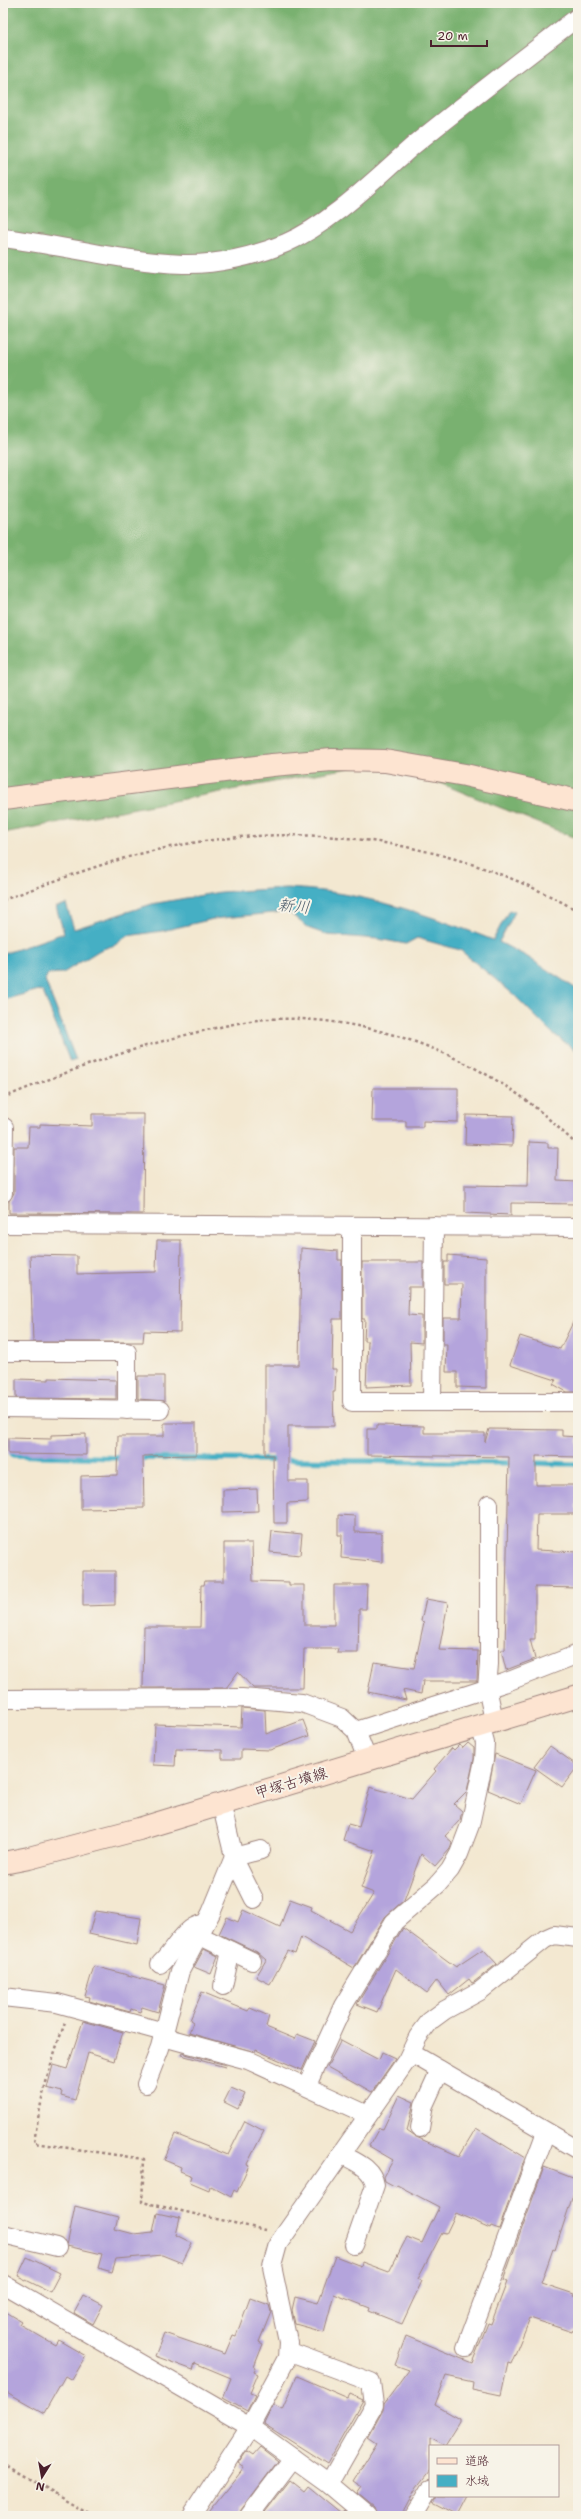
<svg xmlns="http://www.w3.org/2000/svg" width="581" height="2519" font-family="'Shantell Sans','Klee One',sans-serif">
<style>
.forest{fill:#79b16f;stroke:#62684d}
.water{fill:#45afc4;stroke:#486778}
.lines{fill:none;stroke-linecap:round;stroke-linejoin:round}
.stream{stroke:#45afc4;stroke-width:5.5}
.building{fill:#b4a4dc}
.street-casing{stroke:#9e847e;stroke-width:20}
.secondary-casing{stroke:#9e847e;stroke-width:24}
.path{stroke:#9e847e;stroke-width:2.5;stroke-dasharray:3 3;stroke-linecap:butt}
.street{stroke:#fff;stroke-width:18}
.secondary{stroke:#fde4d1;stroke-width:22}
.labels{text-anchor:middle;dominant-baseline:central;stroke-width:4;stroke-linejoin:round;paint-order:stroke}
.street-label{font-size:15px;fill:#4a1f2b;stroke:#f7f3e8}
.water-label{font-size:16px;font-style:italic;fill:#485968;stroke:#f7f3e8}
</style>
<rect width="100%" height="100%" fill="#f7f3e8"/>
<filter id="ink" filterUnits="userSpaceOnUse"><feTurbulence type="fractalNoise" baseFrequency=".025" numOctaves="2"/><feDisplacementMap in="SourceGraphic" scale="8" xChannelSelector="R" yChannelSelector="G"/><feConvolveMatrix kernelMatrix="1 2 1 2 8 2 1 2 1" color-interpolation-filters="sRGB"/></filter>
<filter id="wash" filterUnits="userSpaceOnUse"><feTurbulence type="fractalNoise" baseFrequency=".012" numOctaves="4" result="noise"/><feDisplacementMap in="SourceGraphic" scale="16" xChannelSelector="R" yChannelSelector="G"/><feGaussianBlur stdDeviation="0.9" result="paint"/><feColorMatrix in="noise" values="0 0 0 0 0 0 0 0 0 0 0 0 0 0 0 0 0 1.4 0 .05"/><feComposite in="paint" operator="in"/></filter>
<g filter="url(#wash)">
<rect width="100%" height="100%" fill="#f3e8d1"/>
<path class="forest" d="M3 3H578V839L385 761 3 833Z"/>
<path class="water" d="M286 888C361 891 424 913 493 940L509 910 515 912 499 942 526 956 578 990V1052L552 1033 513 994 460 950 417 938 406 944 378 939 327 935 308 928 290 913 283 912 213 919 162 931 127 936 115 945 100 950 63 973 48 974 45 980 76 1060 70 1062 43 992 39 990 3 1000V954L64 933 56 907 66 904 74 929 152 904 220 892Z"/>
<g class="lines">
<g class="stream">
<path d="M12 1455 124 1458"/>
<path d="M136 1458 516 1463"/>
<path d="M528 1463 578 1464"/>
</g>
</g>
<g id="blocks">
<g class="building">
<path d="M373 1088H458V1122L423 1121V1127H406V1121H372Z"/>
<path d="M92 1114H144L143 1214 9 1213V1201L14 1193V1147H28L29 1127H40V1124L92 1126Z"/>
<path d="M466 1115 513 1116 512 1146 465 1144Z"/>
<path d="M529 1142 548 1143V1148H558L557 1181 578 1182V1204L511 1203V1215L465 1213V1185L528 1186Z"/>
<path d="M157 1240H181L180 1332 144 1331 143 1342H33L30 1255 77 1256V1274L156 1272Z"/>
<path d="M301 1248 338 1251V1260H342V1319H333L332 1369H336L335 1392H333L334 1426H288V1481H308V1502L287 1503V1523H274L273 1455H265V1365H299Z"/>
<path d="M448 1255 486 1258V1388L457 1387V1372H446L447 1344H443V1318H461L462 1284H444V1262H448Z"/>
<path d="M362 1262H423V1287H409L408 1315 422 1316V1343L410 1342 411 1385 366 1387 368 1341H364L365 1319H362Z"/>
<path d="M578 1312V1392H567L553 1384 556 1380 510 1365 520 1336 560 1349Z"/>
<path d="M138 1376H164V1401L138 1399Z"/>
<path d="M49 1378 116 1380V1399L16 1398V1379L49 1380Z"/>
<path d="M164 1423H196V1455L143 1456 144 1508 81 1509V1476L117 1475 118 1436H164Z"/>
<path d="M377 1425 424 1426V1433H485V1442L489 1429 562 1430V1436L578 1437V1457L536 1456V1485H576V1514H537L536 1550 578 1552V1588L535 1587V1639H530L535 1659 506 1670 501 1650H505L509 1457 367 1455V1429H377Z"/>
<path d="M86 1434V1455L8 1454V1438L51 1439V1435Z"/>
<path d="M257 1489 258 1511 223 1512V1490Z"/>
<path d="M338 1515 355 1516V1532L382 1533V1562L341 1558 342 1535H338Z"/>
<path d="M272 1531 302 1534 300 1555 270 1552Z"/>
<path d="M224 1543H252L253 1581 289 1582V1585H304V1625H334V1585H367L366 1609H359L358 1653H337L338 1649H304L303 1688H253L238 1672 226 1688H143L144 1627H200L201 1585H204L205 1581H224Z"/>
<path d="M83 1571H115V1605L83 1606Z"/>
<path d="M426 1599 448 1603 439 1650 478 1651 477 1681H423L421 1694 403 1690 406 1700 368 1692 374 1662 414 1668 424 1622 421 1621Z"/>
<path d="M242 1708 265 1710 266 1734 303 1720 309 1736 270 1750 241 1749V1759H222V1750L176 1749 175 1766 153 1765 155 1724 241 1727Z"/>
<path d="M468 1743 474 1748V1759L467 1791 454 1804 462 1811 460 1820 445 1836 452 1842 450 1849 435 1866 421 1854 404 1900 385 1917 354 1968 301 1937 295 1954 288 1951 270 1984 256 1977 266 1960 257 1952 219 1934 227 1917 238 1922 243 1910 280 1927 290 1899 312 1907 311 1910 350 1931 374 1893 361 1888 375 1851 343 1840 348 1824 359 1827 370 1787 412 1799 436 1771 434 1769 452 1748 454 1750 459 1745 463 1748Z"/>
<path d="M550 1746 578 1766 562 1787 534 1767Z"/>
<path d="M495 1754 536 1770 521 1804 488 1790Z"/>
<path d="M95 1911 141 1918 137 1945 89 1934Z"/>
<path d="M403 1928 456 1967 483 1949 497 1964 474 1982 472 1983 469 1979 449 1995 437 1980 427 1993 396 1969 377 2012 357 2004Z"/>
<path d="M204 1949 218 1956 211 1974 194 1967Z"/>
<path d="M94 1966 165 1985 158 2012 142 2007 140 2012 131 2009 130 2012 89 2001 90 1997 85 1996Z"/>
<path d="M202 1992 248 2011 250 2008 269 2016 266 2027 295 2039 297 2034 315 2041 302 2070 256 2050 255 2052 189 2033 193 2022 190 2020Z"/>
<path d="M83 2021 123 2032 114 2061 88 2053 75 2100 61 2096 62 2092 47 2088 53 2065 67 2069Z"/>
<path d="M341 2040 379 2060 382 2053 395 2059 372 2092 327 2067Z"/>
<path d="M182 2053 226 2065 225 2067 181 2055Z"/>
<path d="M231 2088 245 2094 238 2109 224 2102Z"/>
<path d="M399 2095 414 2102 407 2131 414 2136 459 2156 476 2128 525 2158 499 2229 491 2226 490 2228 456 2213 446 2234 442 2233 418 2279 422 2281 402 2324 369 2311 370 2308 334 2294 324 2332 295 2324 292 2310 295 2297 318 2303 335 2256 361 2266 362 2262 389 2272 407 2237 422 2243 439 2207 397 2185 396 2187 385 2181 384 2177 393 2160 369 2146 379 2128 383 2129Z"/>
<path d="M245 2121 264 2131 247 2164 249 2165 237 2192 234 2190 231 2197 210 2186 209 2190 190 2182 192 2176 180 2171 181 2167 164 2160 175 2134 228 2155Z"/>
<path d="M544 2167 578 2180 555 2250 553 2249 541 2283 574 2294 573 2296 578 2297V2331L573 2330 572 2332 530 2318 511 2364 508 2363 501 2395 472 2389 473 2382 446 2376 435 2405 460 2419V2422L445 2446 430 2438V2470L416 2488 401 2516H377L374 2508 357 2494 362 2487 353 2481 377 2443 368 2437 383 2410 384 2404 409 2370 395 2365 406 2336 472 2363 488 2323 491 2324 507 2282 503 2281Z"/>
<path d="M75 2206 118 2217 115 2229 134 2234 153 2232 157 2213 180 2218 176 2235 192 2243 182 2263 162 2255 116 2259 112 2272 98 2268 102 2254 67 2246Z"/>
<path d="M27 2257 60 2273 50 2292 18 2276Z"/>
<path d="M84 2295 103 2305 93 2324 74 2313Z"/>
<path d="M250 2298 269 2305 271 2312 259 2342 263 2344 254 2367 256 2368 254 2372 258 2374 250 2393 255 2395 247 2411 223 2398 231 2378 195 2363 193 2370 155 2356 164 2333 225 2354 233 2335 236 2336Z"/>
<path d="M3 2310 21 2321 19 2324 55 2345 58 2340 86 2356 72 2380 65 2376 44 2413 3 2390Z"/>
<path d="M297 2376 348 2398 350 2394 363 2400 327 2464 264 2424 273 2405 282 2410Z"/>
<path d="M260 2447 278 2461 241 2510 239 2516H206L244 2468 238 2464 247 2451 253 2455Z"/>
<path d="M290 2480 304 2491 308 2486 341 2513 344 2510 351 2516H262Z"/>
<path d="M438 2496H469L459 2515 434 2502Z"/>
</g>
</g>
</g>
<g filter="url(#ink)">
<use href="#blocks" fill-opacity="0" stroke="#9e847e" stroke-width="1"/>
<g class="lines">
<g class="street-casing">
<g id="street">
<path d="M3 238C62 245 124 262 183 264 216 265 256 256 286 243 332 223 376 178 414 145 468 101 523 59 578 17"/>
<path d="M3 1193 4 1127"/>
<path d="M3 1224 578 1227"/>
<path d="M352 1226V1402H578"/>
<path d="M3 1352H127V1410"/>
<path d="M432 1402 434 1226"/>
<path d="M3 1408 160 1410"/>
<path d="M489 1504V1664L487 1688 494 1720"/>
<path d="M3 1699 242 1698 302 1703 342 1718 356 1731 367 1759"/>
<path d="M356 1731 504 1683 578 1654"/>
<path d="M221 1803 235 1861 254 1899"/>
<path d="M198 1935 252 1961"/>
<path d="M160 1964C174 1952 183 1927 203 1924"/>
<path d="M223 1986 231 1951"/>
<path d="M3 1997 57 2003 164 2032 171 2039 248 2060 368 2115"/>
<path d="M411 2053 578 2150"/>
<path d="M146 2084 160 2048 180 1971 211 1913 234 1857 261 1850"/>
<path d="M307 2085 343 2006 394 1922 437 1885 450 1870 459 1854 470 1825 484 1760 485 1743 480 1725"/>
<path d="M420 2128 424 2105 440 2070"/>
<path d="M341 2154C355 2162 372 2167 375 2185L354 2245"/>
<path d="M3 2234 57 2247"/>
<path d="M3 2284 250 2427 329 2484 367 2516"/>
<path d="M466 2348 546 2132"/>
<path d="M288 2351 371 2382 374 2405 329 2484"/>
<path d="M192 2516 250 2427 287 2358 288 2342 272 2266 278 2244 407 2060 418 2037 430 2021 445 2010 480 1991 545 1939 554 1935 578 1938"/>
<path d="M249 2516 293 2458"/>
<path d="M414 2516 430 2489"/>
</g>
</g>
<g class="secondary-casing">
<g id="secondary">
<path d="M3 799 272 765 332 760 385 761 465 775 578 801"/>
<path d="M3 1863 29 1858 139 1829 578 1696"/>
</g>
</g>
<g class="path">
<path d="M3 900C49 883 104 862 152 851 295 817 450 838 578 911"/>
<path d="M3 1098C67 1071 131 1048 198 1032 221 1027 246 1020 269 1019 356 1015 447 1045 519 1095 540 1110 559 1128 578 1146"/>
<path d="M65 2023C50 2062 40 2101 34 2143L144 2159 142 2202 265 2230"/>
<path d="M3 2463 94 2516"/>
</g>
<use href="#street" class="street"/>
<use href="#secondary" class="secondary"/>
</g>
</g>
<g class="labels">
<g class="street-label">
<text transform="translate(291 1783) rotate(-17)">甲塚古墳線</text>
</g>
<g class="water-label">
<text transform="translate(294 906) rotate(5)">新川</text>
</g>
</g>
<rect width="581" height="2519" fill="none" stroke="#f7f3e8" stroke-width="16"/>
<rect x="429" y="2445" width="130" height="52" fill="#f7f3e8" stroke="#b29e9c"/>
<rect x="437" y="2458" width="20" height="6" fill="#fde4d1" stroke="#b29e9c"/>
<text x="465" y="2465" font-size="12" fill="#4a1f2b">道路</text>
<rect x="437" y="2475" width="20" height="12" fill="#45afc4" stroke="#b29e9c"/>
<text x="465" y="2485" font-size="12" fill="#4a1f2b">水域</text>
<g transform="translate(42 2477) rotate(191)" stroke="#f7f3e8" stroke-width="3" paint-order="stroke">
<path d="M0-3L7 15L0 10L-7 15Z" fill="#4a1f2b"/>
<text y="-6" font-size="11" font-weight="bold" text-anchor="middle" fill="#4a1f2b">N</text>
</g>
<path d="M431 40v6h56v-6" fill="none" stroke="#4a1f2b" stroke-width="2"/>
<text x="437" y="40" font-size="12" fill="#4a1f2b" stroke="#f7f3e8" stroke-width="3" paint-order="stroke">20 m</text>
</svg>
